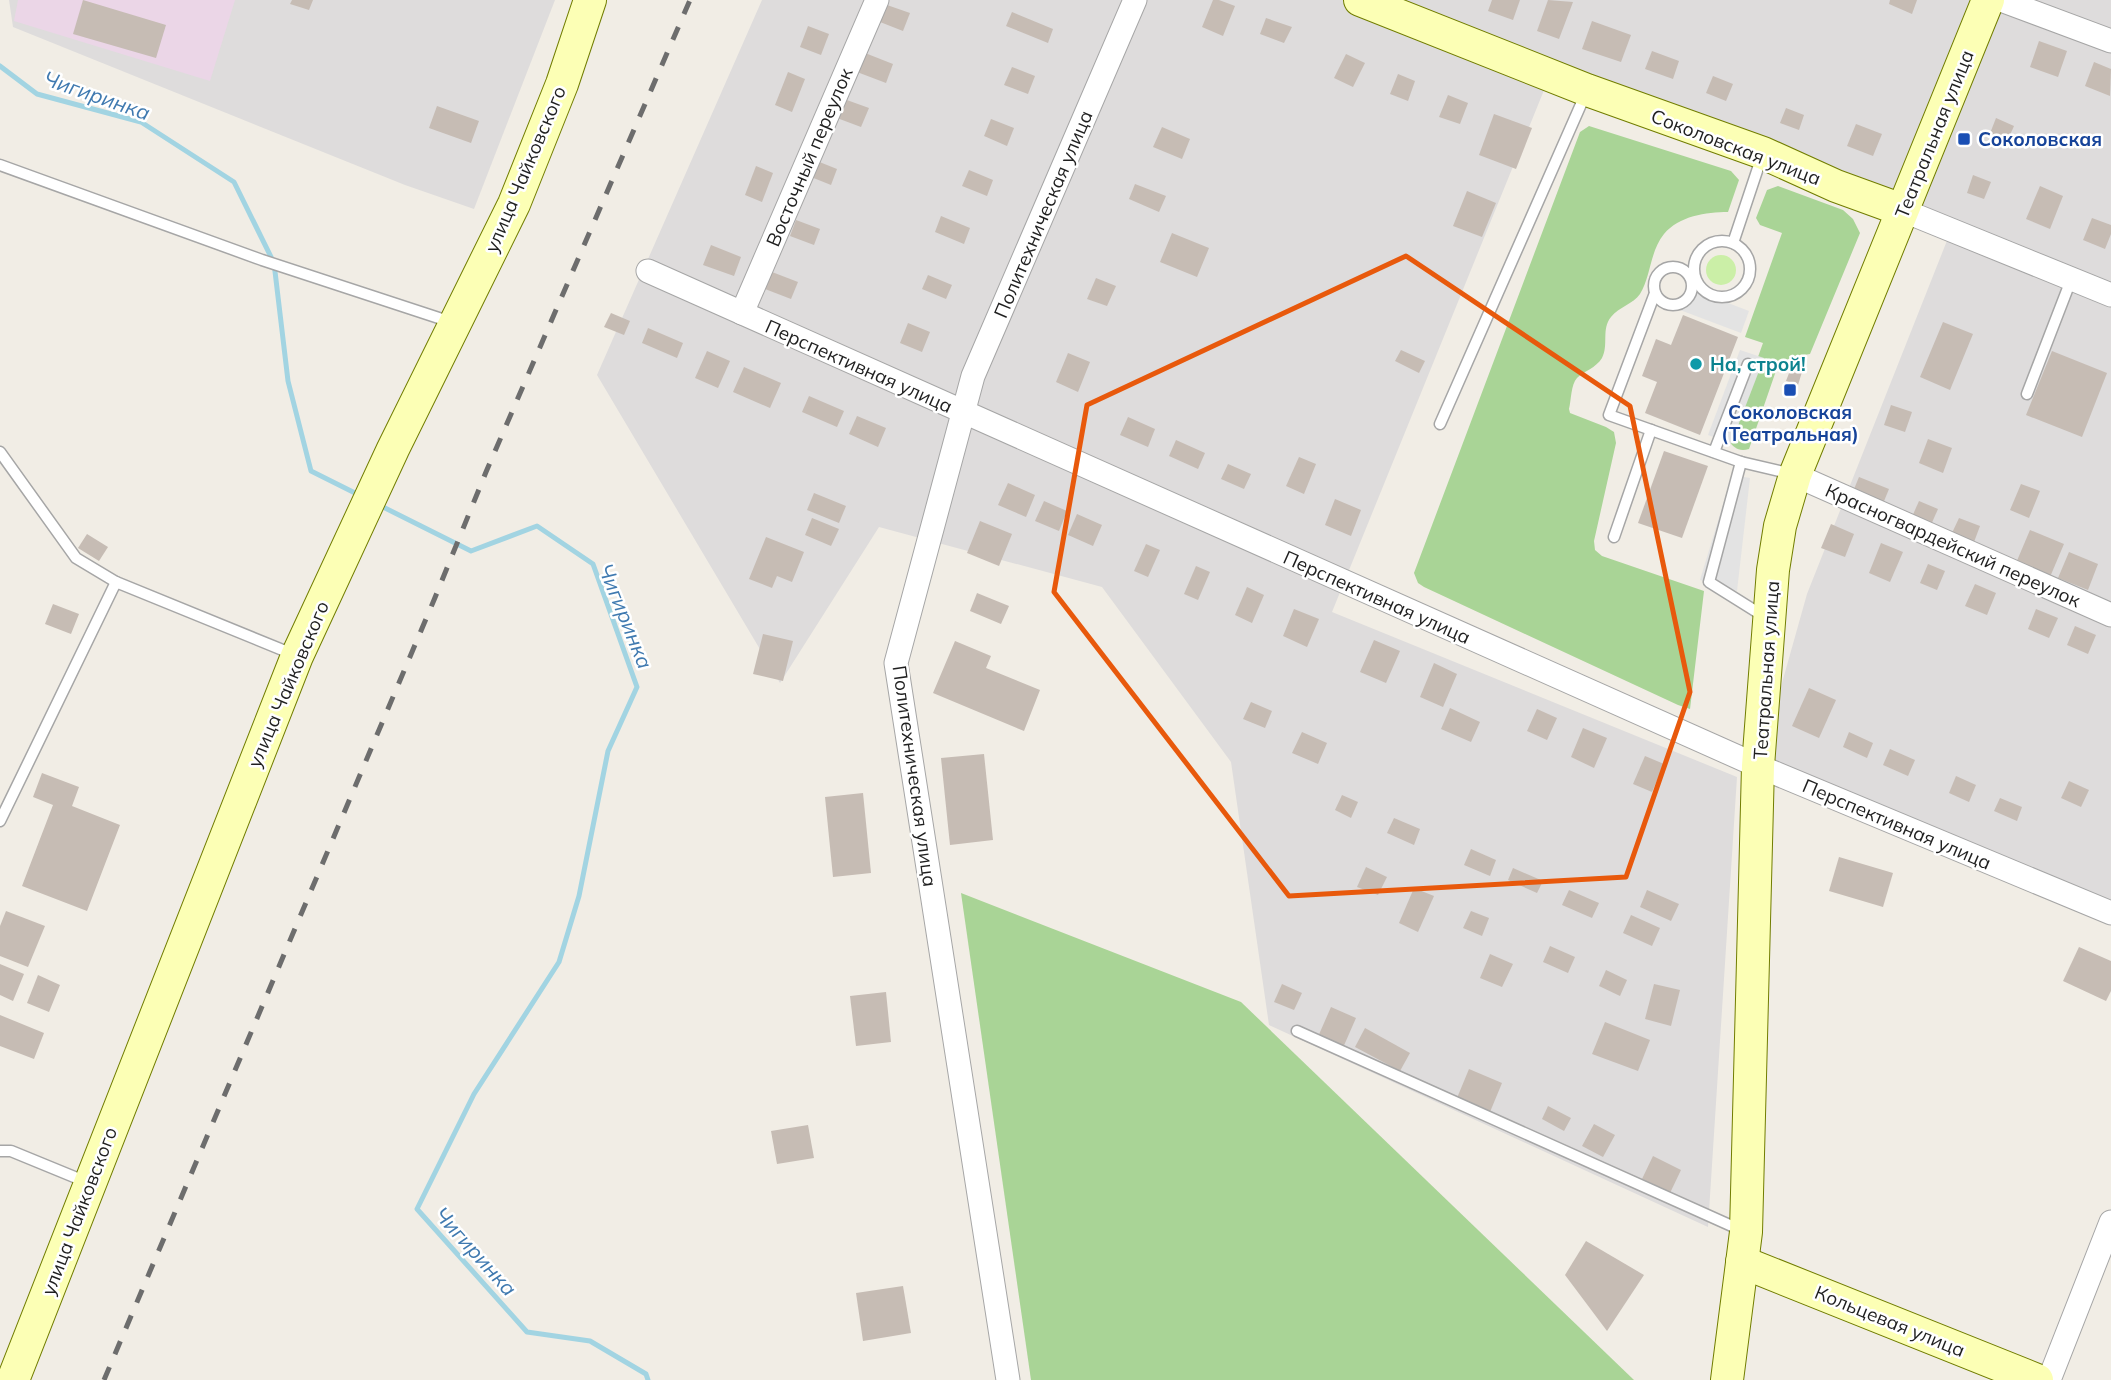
<svg xmlns="http://www.w3.org/2000/svg" width="2111" height="1380" font-family="Mulish,sans-serif">
<style>
.residential{fill:#dedcdc}
.industrial{fill:#ebd6e7}
.grass{fill:#cbefa7}
.forest{fill:#a9d496}
.parking{fill:#e3e3e3}
.lines{fill:none;stroke-linecap:round;stroke-linejoin:round}
.stream{stroke:#a2d4e2;stroke-width:5}
.building{fill:#c6bcb4}
.lane-casing{stroke:#a6a6a6;stroke-width:13}
.street-casing{stroke:#a6a6a6;stroke-width:25}
.secondary-casing{stroke:#717d00;stroke-width:34}
.lane{stroke:#fff;stroke-width:10}
.street{stroke:#fff;stroke-width:23}
.secondary{stroke:#fcffb5;stroke-width:32}
.rail{stroke:#6d6d6d;stroke-width:5;stroke-dasharray:14 14;stroke-linecap:butt}
.marked{fill:none;stroke:#e8590c;stroke-width:5;stroke-linejoin:round}
.transit-dot{fill:#1a4fb4;stroke:#fff;stroke-width:2.5}
.culture-dot{fill:#0f9aa8;stroke:#fff;stroke-width:2.5}
.labels{text-anchor:middle;dominant-baseline:central;stroke-width:5;stroke-linejoin:round;paint-order:stroke}
.street-label{font-size:19px;fill:#1f1f1f;stroke:#fff}
.transit-label{font-size:19px;font-weight:bold;fill:#164399;stroke:#fff;text-anchor:start}
.culture-label{font-size:19px;font-weight:bold;fill:#0d838f;stroke:#fff;text-anchor:start}
.water-label{font-size:21px;font-style:italic;fill:#407ab0;stroke:#fff}
</style>
<rect width="100%" height="100%" fill="#f1ede5"/>
<g class="residential">
<path d="M9 0H555L474 209 405 185 13 27Z"/>
<path d="M762 0H2111V917L1759 765 1807 594 1952 228 1553 68 1332 612 1737 777 1708 1227 1269 1025 1231 762 1102 587 879 527 780 683 597 375Z"/>
</g>
<path class="industrial" d="M18 0H235L210 81 14 21Z"/>
<circle class="grass" cx="1721" cy="270" r="15"/>
<g class="forest">
<path d="M1589 126 1731 171 1739 180 1728 212C1706 212 1679 216 1664 234 1650 251 1651 276 1640 294 1633 304 1619 307 1611 317 1601 329 1609 345 1602 358 1596 368 1584 371 1577 378 1571 384 1571 401 1569 409L1570 413 1606 427 1614 432 1616 443 1594 541 1595 550 1602 556 1704 591 1690 709 1678 705 1424 587 1418 583 1414 573 1580 132Z"/>
<path d="M1778 186 1843 210 1853 219 1860 233 1810 354 1792 357 1778 365 1749 449C1739 452 1734 448 1728 440L1763 343 1745 337 1782 233 1760 225 1756 218 1767 190Z"/>
<path d="M961 893 1241 1002 1634 1380H1031Z"/>
</g>
<g class="parking">
<path d="M1689 288 1749 311 1741 333 1680 310Z"/>
<path d="M1740 350 1764 358 1731 444 1708 435Z"/>
<path d="M1732 475 1750 478 1737 591 1700 580Z"/>
</g>
<g class="lines">
<g class="stream">
<path d="M0 66 37 94 141 122 234 182 274 263 288 381 311 471 359 495"/>
<path d="M377 504 471 551 537 526 593 564 637 687 608 751 579 896 559 962 474 1094 417 1209 527 1332 590 1341 646 1374 648 1380"/>
</g>
</g>
<g class="building">
<path d="M83 0 166 25 156 58 73 34Z"/>
<path d="M292 0H313L309 10 290 4Z"/>
<path d="M1213 0H1219L1235 6 1223 36 1202 27Z"/>
<path d="M1492 0H1520L1513 20 1488 11Z"/>
<path d="M1548 0 1573 2 1559 39 1537 31Z"/>
<path d="M1890 0H1917L1912 14 1889 4Z"/>
<path d="M887 5 910 13 903 31 880 22Z"/>
<path d="M1012 12 1053 29 1048 43 1006 26Z"/>
<path d="M1266 18 1292 27 1284 43 1260 34Z"/>
<path d="M1592 21 1631 35 1621 62 1582 49Z"/>
<path d="M808 26 829 34 821 55 800 47Z"/>
<path d="M2039 41 2067 51 2058 77 2030 67Z"/>
<path d="M1652 51 1679 61 1673 79 1645 69Z"/>
<path d="M865 53 893 64 886 83 857 72Z"/>
<path d="M1346 54 1365 63 1353 87 1334 78Z"/>
<path d="M2094 62 2111 69 2110 96 2085 86Z"/>
<path d="M1012 67 1035 76 1028 94 1004 85Z"/>
<path d="M788 72 805 79 792 112 775 105Z"/>
<path d="M1398 74 1415 81 1408 101 1390 94Z"/>
<path d="M1713 76 1733 84 1726 101 1706 93Z"/>
<path d="M1448 95 1468 103 1460 124 1439 117Z"/>
<path d="M844 99 869 108 861 127 837 118Z"/>
<path d="M437 106 479 121 471 143 429 128Z"/>
<path d="M1786 108 1804 115 1799 130 1780 123Z"/>
<path d="M1494 114 1532 128 1516 169 1479 155Z"/>
<path d="M1996 118 2014 126 2006 144 1989 136Z"/>
<path d="M991 119 1014 128 1007 146 984 136Z"/>
<path d="M1856 124 1882 134 1873 156 1847 146Z"/>
<path d="M1162 127 1190 139 1182 159 1153 147Z"/>
<path d="M817 161 837 169 831 185 811 177Z"/>
<path d="M756 166 773 173 762 202 745 195Z"/>
<path d="M969 170 993 180 987 196 962 186Z"/>
<path d="M1973 175 1991 182 1984 199 1967 193Z"/>
<path d="M1135 184 1166 196 1159 212 1129 199Z"/>
<path d="M2040 186 2063 196 2050 229 2026 219Z"/>
<path d="M1467 191 1496 203 1482 237 1453 226Z"/>
<path d="M941 216 970 228 964 244 935 232Z"/>
<path d="M2092 218 2111 225V234L2105 249 2083 240Z"/>
<path d="M796 220 820 229 814 245 790 236Z"/>
<path d="M1172 233 1209 248 1197 277 1160 262Z"/>
<path d="M711 245 741 257 734 276 703 265Z"/>
<path d="M772 272 798 282 791 299 765 289Z"/>
<path d="M928 275 952 285 946 299 922 289Z"/>
<path d="M1096 278 1116 286 1107 306 1087 299Z"/>
<path d="M611 313 630 321 624 335 604 327Z"/>
<path d="M1683 315 1738 337 1700 435 1645 413 1657 382 1642 376 1656 339 1671 345Z"/>
<path d="M1943 322 1973 334 1950 390 1920 377Z"/>
<path d="M908 323 930 332 922 352 900 343Z"/>
<path d="M648 328 683 343 677 358 642 343Z"/>
<path d="M1401 350 1425 361 1419 373 1395 361Z"/>
<path d="M707 351 730 361 718 388 695 378Z"/>
<path d="M2052 351 2107 373 2082 437 2026 415Z"/>
<path d="M1068 353 1090 362 1078 392 1056 382Z"/>
<path d="M744 367 781 383 770 408 733 392Z"/>
<path d="M1791 368 1802 372 1798 385 1786 381Z"/>
<path d="M809 396 844 411 837 427 802 412Z"/>
<path d="M1891 405 1912 412 1905 432 1884 425Z"/>
<path d="M857 416 886 428 878 447 849 434Z"/>
<path d="M1128 417 1155 429 1148 447 1120 435Z"/>
<path d="M1928 439 1952 448 1943 473 1919 463Z"/>
<path d="M1176 440 1205 453 1198 469 1169 456Z"/>
<path d="M1664 451 1708 466 1682 538 1638 523Z"/>
<path d="M1299 457 1316 464 1304 494 1286 486Z"/>
<path d="M1228 464 1251 474 1244 489 1221 479Z"/>
<path d="M1859 477 1889 489 1882 506 1852 494Z"/>
<path d="M1008 483 1035 495 1026 517 998 505Z"/>
<path d="M2021 484 2040 491 2029 518 2010 510Z"/>
<path d="M814 493 846 506 839 523 807 510Z"/>
<path d="M1335 499 1361 510 1351 536 1325 525Z"/>
<path d="M1044 501 1067 511 1059 531 1035 521Z"/>
<path d="M1919 501 1938 509 1930 527 1911 519Z"/>
<path d="M1077 514 1102 525 1093 546 1068 535Z"/>
<path d="M812 518 839 529 831 546 805 535Z"/>
<path d="M1959 518 1980 526 1974 542 1952 533Z"/>
<path d="M980 521 1012 534 999 566 967 553Z"/>
<path d="M1831 524 1854 534 1845 557 1821 548Z"/>
<path d="M2030 530 2064 544 2050 577 2016 563Z"/>
<path d="M87 534 108 547 99 561 78 548Z"/>
<path d="M766 537 804 552 792 582 777 576 772 588 749 579Z"/>
<path d="M1881 543 1903 552 1890 582 1869 573Z"/>
<path d="M1146 544 1160 550 1148 577 1134 571Z"/>
<path d="M2069 552 2098 564 2088 590 2058 578Z"/>
<path d="M1928 564 1945 571 1937 590 1920 583Z"/>
<path d="M1196 566 1210 572 1198 600 1184 594Z"/>
<path d="M1975 584 1996 593 1987 615 1965 606Z"/>
<path d="M1247 587 1264 595 1252 623 1235 615Z"/>
<path d="M977 593 1009 606 1001 624 970 611Z"/>
<path d="M53 604 79 614 71 634 45 624Z"/>
<path d="M1294 609 1319 619 1307 647 1283 636Z"/>
<path d="M2036 609 2058 618 2049 638 2028 629Z"/>
<path d="M2075 626 2096 635 2088 654 2067 645Z"/>
<path d="M763 634 793 641 783 681 753 674Z"/>
<path d="M1374 640 1400 651 1386 683 1360 672Z"/>
<path d="M955 641 991 656 986 668 1040 690 1024 731 933 693Z"/>
<path d="M1434 663 1457 674 1443 707 1420 697Z"/>
<path d="M1809 688 1836 700 1819 738 1792 726Z"/>
<path d="M1251 702 1272 711 1265 728 1243 719Z"/>
<path d="M1450 708 1480 722 1471 742 1441 729Z"/>
<path d="M1537 709 1557 718 1547 740 1527 731Z"/>
<path d="M1583 728 1607 738 1594 768 1571 757Z"/>
<path d="M1302 732 1327 743 1318 764 1292 753Z"/>
<path d="M1849 732 1873 743 1867 758 1843 747Z"/>
<path d="M1890 749 1915 760 1908 776 1883 765Z"/>
<path d="M984 754 993 840 950 845 941 758Z"/>
<path d="M1645 756 1664 764 1652 792 1633 784Z"/>
<path d="M42 773 79 787 72 806 120 825 87 911 22 886 53 805 33 797Z"/>
<path d="M1956 776 1976 785 1969 802 1949 793Z"/>
<path d="M2069 781 2089 790 2081 807 2061 798Z"/>
<path d="M863 793 871 873 833 877 825 797Z"/>
<path d="M1342 795 1358 802 1351 818 1335 810Z"/>
<path d="M2000 798 2022 807 2017 821 1994 811Z"/>
<path d="M1394 818 1420 829 1414 845 1387 833Z"/>
<path d="M1471 849 1496 860 1490 876 1464 865Z"/>
<path d="M1839 857 1893 873 1883 907 1829 891Z"/>
<path d="M1366 867 1387 877 1378 895 1357 887Z"/>
<path d="M1513 868 1543 881 1537 893 1508 880Z"/>
<path d="M1414 888 1434 896 1418 932 1399 923Z"/>
<path d="M1569 890 1599 903 1592 918 1562 905Z"/>
<path d="M1647 890 1679 904 1671 921 1640 907Z"/>
<path d="M6 911 45 926 28 967 0 956V926Z"/>
<path d="M1471 911 1489 918 1482 936 1463 928Z"/>
<path d="M1631 915 1660 928 1652 946 1623 933Z"/>
<path d="M1550 946 1575 957 1568 973 1543 962Z"/>
<path d="M2079 947 2111 961V991L2106 1001 2063 981Z"/>
<path d="M1490 954 1513 964 1502 987 1480 978Z"/>
<path d="M0 964 24 974 13 1001 0 995Z"/>
<path d="M1606 970 1627 980 1620 996 1599 986Z"/>
<path d="M38 975 60 985 49 1012 27 1003Z"/>
<path d="M1282 984 1302 993 1294 1010 1274 1002Z"/>
<path d="M1654 984 1680 990 1671 1026 1645 1019Z"/>
<path d="M886 992 891 1042 856 1046 850 996Z"/>
<path d="M1331 1007 1356 1018 1342 1050 1317 1039Z"/>
<path d="M0 1015 44 1033 34 1059 0 1046Z"/>
<path d="M1605 1022 1650 1040 1638 1071 1592 1054Z"/>
<path d="M1365 1028 1410 1053 1400 1071 1355 1047Z"/>
<path d="M1469 1069 1502 1083 1490 1112 1457 1098Z"/>
<path d="M1548 1106 1571 1118 1564 1131 1542 1119Z"/>
<path d="M1594 1124 1615 1135 1603 1157 1582 1146Z"/>
<path d="M808 1125 814 1158 777 1164 771 1131Z"/>
<path d="M1653 1156 1681 1170 1670 1193 1642 1179Z"/>
<path d="M1586 1241 1644 1275 1607 1331 1565 1275Z"/>
<path d="M903 1286 911 1333 863 1341 856 1293Z"/>
</g>
<g class="lines">
<g class="lane-casing">
<g id="lane">
<path d="M0 165 262 260 451 322"/>
<circle cx="1722" cy="269" r="28"/>
<path d="M1733 243 1762 156"/>
<circle cx="1673" cy="286" r="19"/>
<path d="M1655 293 1609 415 1741 462 1792 474"/>
<path d="M2027 394 2071 280"/>
<path d="M1440 424 1586 93"/>
<path d="M0 452 76 558 116 582"/>
<path d="M1714 452 1748 364"/>
<path d="M1741 462 1709 582 1765 617"/>
<path d="M1614 537 1651 430"/>
<path d="M0 821 116 582 295 655"/>
<path d="M1297 1031 1743 1231"/>
<path d="M0 1151H11L89 1183"/>
</g>
</g>
<g class="street-casing">
<g id="street">
<path d="M2001 0 2111 41"/>
<path d="M1902 210 2111 295"/>
<path d="M648 271 1758 766 2111 913"/>
<path d="M742 313 877 0"/>
<path d="M1795 475 2111 615"/>
<path d="M1008 1380 896 663 973 376 1135 0"/>
<path d="M2049 1380 2111 1222"/>
</g>
</g>
<g class="secondary-casing">
<g id="secondary">
<path d="M1360 0 1587 90 1763 153 1836 186 1902 210"/>
<path d="M1742 1262 2037 1380"/>
<path d="M13 1380 297 656 393 449 514 204 562 84 590 0"/>
<path d="M1727 1380 1746 1232 1758 766 1773 570 1780 526 1795 475 1988 0"/>
</g>
</g>
<use href="#lane" class="lane"/>
<use href="#street" class="street"/>
<use href="#secondary" class="secondary"/>
<path class="rail" d="M104 1380 434 600 486 472 690 0"/>
</g>
<path class="marked" d="M1406 256 1630 406 1690 692 1626 877 1289 896 1054 592 1087 405Z"/>
<g class="transit-dot">
<rect x="1957" y="132" width="14" height="14" rx="3.5"/>
<rect x="1783" y="383" width="14" height="14" rx="3.5"/>
</g>
<circle class="culture-dot" cx="1696" cy="364" r="7"/>
<g class="labels">
<g class="street-label">
<text transform="translate(1934 134) rotate(-68)">Театральная улица</text>
<text transform="translate(1736 147) rotate(21)">Соколовская улица</text>
<text transform="translate(809 157) rotate(-67)">Восточный переулок</text>
<text transform="translate(525 169) rotate(-67)">улица Чайковского</text>
<text transform="translate(1043 214) rotate(-67)">Политехническая улица</text>
<text transform="translate(859 366) rotate(24)">Перспективная улица</text>
<text transform="translate(1953 545) rotate(24)">Красногвардейский переулок</text>
<text transform="translate(1377 597) rotate(24)">Перспективная улица</text>
<text transform="translate(1766 670) rotate(-86)">Театральная улица</text>
<text transform="translate(288 684) rotate(-67)">улица Чайковского</text>
<text transform="translate(915 776) rotate(82)">Политехническая улица</text>
<text transform="translate(1897 824) rotate(23)">Перспективная улица</text>
<text transform="translate(79 1211) rotate(-69)">улица Чайковского</text>
<text transform="translate(1890 1321) rotate(22)">Кольцевая улица</text>
</g>
<g class="transit-label">
<text x="1978" y="139">Соколовская</text>
<text x="1790" y="412" text-anchor="middle">Соколовская<tspan x="1790" dy="22">(Театральная)</tspan></text>
</g>
<g class="culture-label">
<text x="1710" y="364">На, строй!</text>
</g>
<g class="water-label">
<text transform="translate(97 95) rotate(19)">Чигиринка</text>
<text transform="translate(626 616) rotate(68)">Чигиринка</text>
<text transform="translate(476 1251) rotate(48)">Чигиринка</text>
</g>
</g>
</svg>
